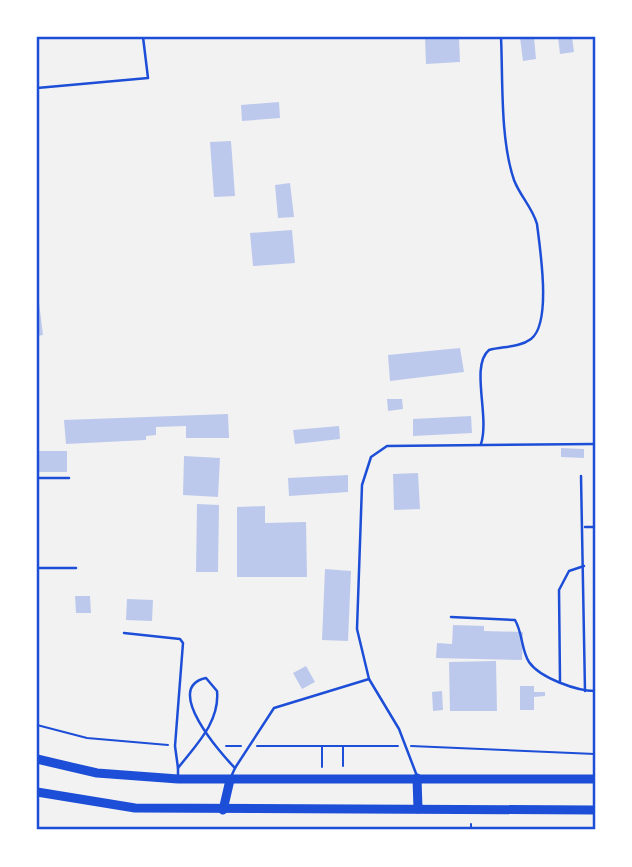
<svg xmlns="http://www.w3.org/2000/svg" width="632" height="867" font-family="Rubik,sans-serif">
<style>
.building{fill:#bdc9ec}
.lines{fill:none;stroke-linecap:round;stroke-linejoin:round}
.path{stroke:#1d4ed8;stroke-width:2}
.service{stroke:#1d4ed8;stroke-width:2.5}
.secondary{stroke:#1d4ed8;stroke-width:9}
.neatline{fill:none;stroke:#1d4ed8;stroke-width:2.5}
</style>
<rect width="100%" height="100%" fill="#f2f2f2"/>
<g class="building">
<path d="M425 37H459L460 62 426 64Z"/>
<path d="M520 37H534L536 59 523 61Z"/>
<path d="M558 37H572L574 52 560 54Z"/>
<path d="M279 102 280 118 242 121 241 105Z"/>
<path d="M231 141 235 196 214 197 210 142Z"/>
<path d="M290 183 294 217 278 218 275 185Z"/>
<path d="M292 230 295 263 253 266 250 233Z"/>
<path d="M37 286 43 335 37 336Z"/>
<path d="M460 348 464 372 390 381 388 355Z"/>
<path d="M387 399H402L403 409 388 411Z"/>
<path d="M228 414 229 438H186V426L156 427V435L146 436V440L66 444 64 420Z"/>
<path d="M471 416 472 433 413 436V419Z"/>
<path d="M339 426 340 439 295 444 293 430Z"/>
<path d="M561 448 584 449V458L561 457Z"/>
<rect x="37" y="451" width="30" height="21"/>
<path d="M184 456 220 458 218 497 183 495Z"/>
<path d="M418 473 420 509 394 510 393 474Z"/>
<path d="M348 475V492L289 496 288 478Z"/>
<path d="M197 504 219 505 218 572H196Z"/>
<path d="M265 506V523L306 522 307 577H237V507Z"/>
<path d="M325 569 351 571 348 641 322 640Z"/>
<path d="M75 596H90L91 613H76Z"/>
<path d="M127 599 153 600 152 621 126 620Z"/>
<path d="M453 625 484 626V631L523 632 522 660 436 658 437 643 452 644Z"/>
<path d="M496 661 497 711H450L449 662Z"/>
<path d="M306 666 315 682 302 689 293 673Z"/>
<path d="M520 686H534V692H545V696L534 697V710H520Z"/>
<path d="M442 691 443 710 433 711 432 692Z"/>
</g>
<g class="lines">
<g class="path">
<path d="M37 725 87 738 168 745"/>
<path d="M226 746H241"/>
<path d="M257 746H398"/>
<path d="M411 746 595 754"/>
<path d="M322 747V767"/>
<path d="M343 766V747"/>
<path d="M471 830V824"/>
</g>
<g class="service">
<path d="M37 88 148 78 143 37"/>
<path d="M481 444C490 416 470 366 489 350 502 346 519 348 531 339 552 323 540 249 537 224 532 207 520 196 514 180 500 139 503 80 501 37"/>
<path d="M581 476 585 691"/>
<path d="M37 478H69"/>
<path d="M585 527H595"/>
<path d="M37 568H76"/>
<path d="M451 617 515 620C523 634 521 649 529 662 540 678 577 691 595 691"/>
<path d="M124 633 180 639 183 643 175 746 178 768"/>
<path d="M369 679 399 729 417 776"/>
<path d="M560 681 559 590 569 571 584 566"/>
<path d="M235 768 274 708 369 679 357 629 362 485 371 457 387 446 595 444"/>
<path d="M178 776V768C196 745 220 722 217 691L206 678C162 687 221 754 235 768L231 777"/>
</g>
<g class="secondary">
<path d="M37 759 97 773 178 779H595"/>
<path d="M417 778 418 809"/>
<path d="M37 792 135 808 595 810"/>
<path d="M223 810 230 780"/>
</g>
</g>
<rect width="632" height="867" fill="none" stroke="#ffffff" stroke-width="77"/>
<rect x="38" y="38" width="556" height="790" class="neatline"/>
</svg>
